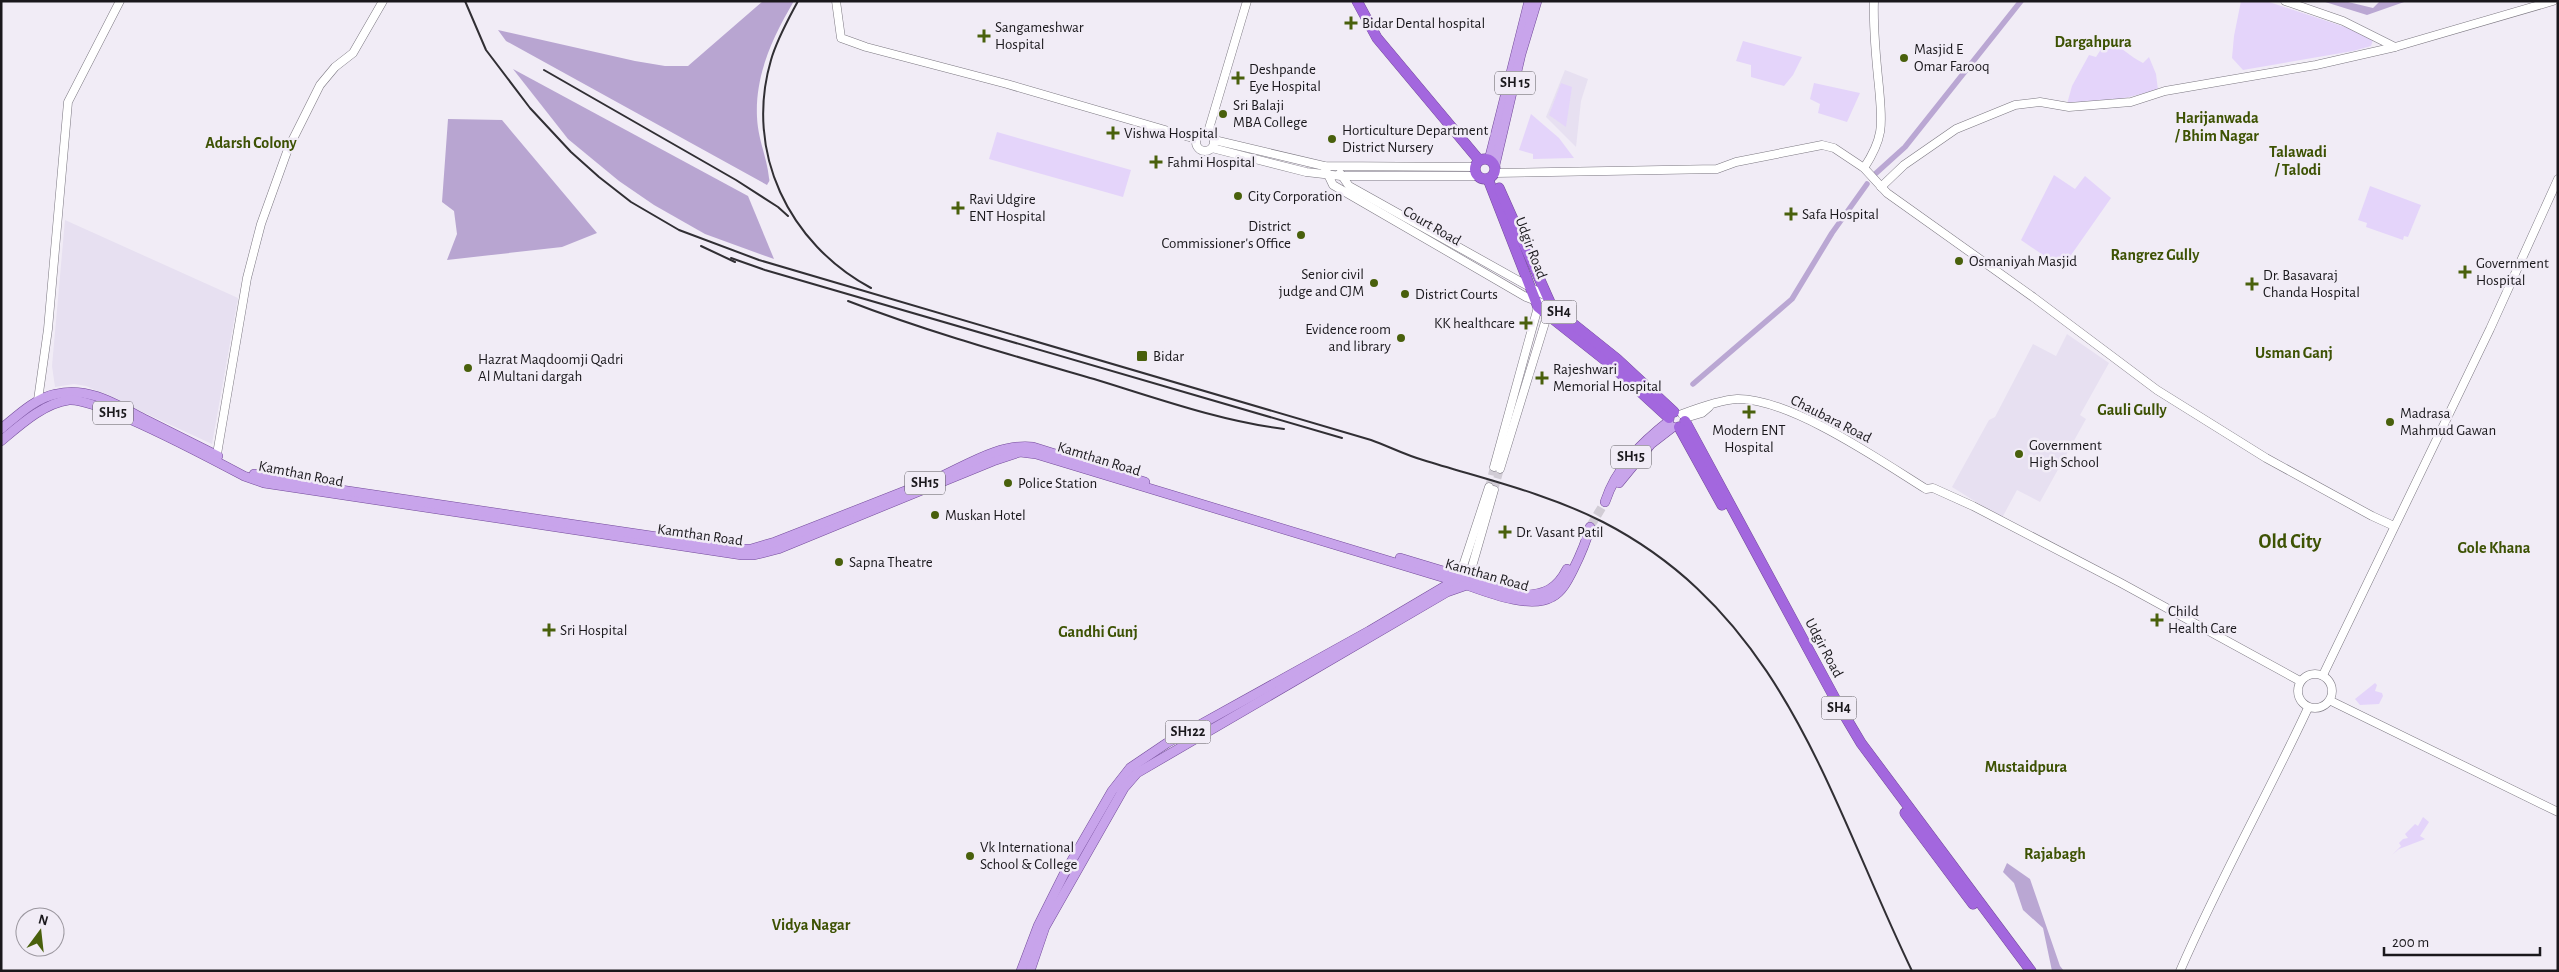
<svg xmlns="http://www.w3.org/2000/svg" width="2559" height="972" font-family="'Alegreya Sans',sans-serif">
<style>
.built{fill:#e7e0f1}
.green{fill:#e4d4fa}
.forest{fill:#b8a5d1}
.water{fill:#baa7d3}
.lines{fill:none;stroke-linecap:round;stroke-linejoin:round}
.canal{stroke:#baa7d3;stroke-width:5.5}
.secondary-tunnel{stroke:#d1ccd5;stroke-width:8;stroke-dasharray:8 4;stroke-linecap:butt}
.primary-tunnel{stroke:#d1ccd5;stroke-width:9;stroke-dasharray:9 4.5;stroke-linecap:butt}
.secondary-casing{stroke:#7b7780;stroke-width:9}
.primary-casing{stroke:#734b9a;stroke-width:10}
.highway-casing{stroke:#734b9a;stroke-width:11}
.secondary{stroke:#fff;stroke-width:8}
.primary{stroke:#c8a4eb;stroke-width:9}
.highway{stroke:#a367de;stroke-width:10}
.rail{stroke:#312f34;stroke-width:2}
.poi-dot{fill:#49600c;stroke:#f1ecf6;stroke-width:2}
.labels{text-anchor:middle;dominant-baseline:central;stroke-width:5;stroke-linejoin:round;paint-order:stroke}
.shield{fill:#f1ecf6;stroke:#5a585d;stroke-width:1}
.shield-label{font-size:14px;font-weight:bold;fill:#1a181c}
.poi-label{font-size:15px;fill:#1a181c;stroke:#f1ecf6;text-anchor:start}
.street-label{font-size:15px;fill:#1a181c;stroke:#f1ecf6}
.neighbourhood-label{font-size:16px;font-weight:bold;fill:#3d5203;stroke:#f1ecf6}
.district-label{font-size:20px;font-weight:bold;fill:#3d5203;stroke:#f1ecf6}
</style>
<rect width="100%" height="100%" fill="#f1ecf6"/>
<g class="built">
<path d="M1565 70 1588 79 1581 101 1576 147 1546 117Z"/>
<path d="M65 220 238 298 212 444 86 386 74 384 55 387 52 366Z"/>
<path d="M2067 334 2109 363 2080 415 2086 419 2040 502 2017 490 2002 518 1952 487 1989 420 1995 417 2033 344 2056 356Z"/>
</g>
<g class="green">
<path d="M2241 1H2266L2360 32 2373 40 2371 46 2353 51 2243 70 2232 58 2234 36Z"/>
<path d="M2107 40C2122 47 2129 56 2143 63L2149 57 2156 74 2158 90 2112 101 2067 104 2072 86 2089 55 2096 57Z"/>
<path d="M1743 41 1802 57 1793 75 1784 86 1751 77V65L1736 61Z"/>
<path d="M1561 83 1572 87 1566 127 1549 115Z"/>
<path d="M1814 83 1860 93 1847 122 1818 113 1820 104 1810 99Z"/>
<path d="M1531 114 1559 138 1574 158 1533 159V154L1519 150Z"/>
<path d="M997 132 1131 170 1123 197 989 159Z"/>
<path d="M2054 175 2075 189 2085 176 2111 198 2062 268 2021 240Z"/>
<path d="M2370 186 2421 205 2408 237 2404 236 2403 240 2366 227 2367 223 2358 220Z"/>
<path d="M2375 683 2377 685 2375 691 2382 693 2383 696 2379 704 2360 705 2355 699Z"/>
<path d="M2423 817 2429 822 2420 836 2425 839 2399 849 2392 855 2401 846 2399 843 2403 839 2408 838 2405 834 2415 824 2418 826Z"/>
</g>
<g class="forest">
<path d="M763 1H794C773 36 755 75 757 117 758 140 767 157 769 178 770 182 769 181 767 185L506 41 498 30 635 61 665 66H688Z"/>
<path d="M513 69 748 196 774 259 705 234 654 205 619 181 568 139Z"/>
<path d="M448 119 502 120 597 233 562 247 447 260 457 234 454 211 442 202Z"/>
</g>
<g class="water">
<path d="M2322 1H2344L2373 8 2380 1H2407L2367 15Z"/>
<path d="M2007 863 2030 879 2060 966 2064 971H2052L2043 928 2023 910 2014 883 2003 872Z"/>
</g>
<g class="lines">
<g class="canal">
<path d="M1874 175 1905 147 2021 1"/>
<path d="M1693 384 1792 299 1832 233 1867 184"/>
</g>
<g class="secondary-tunnel">
<path d="M1489 487 1494 467"/>
<path d="M1494 490 1500 469"/>
</g>
<path class="primary-tunnel" d="M1590 527 1605 502"/>
<g class="secondary-casing">
<g id="secondary">
<path d="M836 1 841 38 866 47 1007 84 1196 139"/>
<path d="M2285 1 2343 21 2395 47"/>
<path d="M1208 132 1247 1"/>
<circle cx="1205" cy="142" r="9"/>
<path d="M1214 140 1324 166 1475 167"/>
<path d="M1212 148 1306 172 1341 176H1477"/>
<path d="M1324 166 1333 185 1526 297 1552 307"/>
<path d="M1864 168C1885 136 1882 123 1879 87 1876 59 1873 29 1874 1"/>
<path d="M1340 173 1349 186 1546 296"/>
<path d="M1495 173 1717 169 1736 162 1822 145 1834 148 1864 168 1887 193 2033 297 2157 390 2266 458 2372 516 2394 526"/>
<path d="M1881 187 1904 165 1956 129 2015 105 2040 102 2069 107 2131 102 2165 91 2316 65 2395 47 2553 1"/>
<path d="M38 400 48 329 68 102 120 1"/>
<path d="M1682 414C1698 408 1720 400 1737 399 1790 398 1881 461 1926 489L1933 488 1973 506 2121 583 2300 681"/>
<path d="M1685 418 1702 413 1709 407"/>
<path d="M216 460 247 278 261 224 288 149 320 85 335 67 353 53 383 1"/>
<path d="M1494 467 1538 307"/>
<path d="M1500 469 1547 316"/>
<path d="M1460 575 1489 487"/>
<path d="M1467 584 1494 490"/>
<circle cx="2315" cy="691" r="17"/>
<path d="M2323 675 2490 329 2558 179"/>
<path d="M2331 701 2558 812"/>
<path d="M2180 971C2219 881 2267 796 2308 708"/>
</g>
</g>
<g class="primary-casing">
<g id="primary">
<path d="M1489 160 1529 1"/>
<path d="M1495 165 1521 54 1537 1"/>
<path d="M1 429C17 416 35 398 56 394 89 386 117 405 146 420 170 432 194 444 218 456"/>
<path d="M1 441C20 425 44 403 69 400 98 398 214 460 244 476L264 483 742 555H754L778 549 993 461 1020 452 1036 454 1455 581C1480 589 1528 611 1552 597 1562 592 1568 580 1573 570 1580 556 1586 543 1590 527"/>
<path d="M254 474 294 483 739 549H751L775 542 923 484"/>
<path d="M938 478C967 465 1000 443 1033 447L1145 482"/>
<path d="M1619 483 1651 444 1673 427"/>
<path d="M1605 502C1616 468 1641 443 1669 421"/>
<path d="M1400 558 1523 595C1544 595 1557 589 1567 569"/>
<path d="M1021 971 1038 926 1064 874 1112 791 1130 768 1167 743 1369 631 1457 579"/>
<path d="M1030 971 1045 927 1124 788 1137 773 1447 592 1467 585"/>
</g>
</g>
<g class="highway-casing">
<g id="highway">
<path d="M1357 1 1377 38 1479 160"/>
<circle cx="1485" cy="169" r="10"/>
<path d="M1488 179 1538 307 1610 364 1669 418"/>
<path d="M1499 188 1552 307 1617 359 1674 412"/>
<path d="M1685 421 1839 706 1861 743 2031 971"/>
<path d="M1679 427 1722 505"/>
<path d="M1905 813 1973 904"/>
</g>
</g>
<use href="#secondary" class="secondary"/>
<use href="#primary" class="primary"/>
<use href="#highway" class="highway"/>
<g class="rail">
<path d="M465 1 486 50 530 108 571 152 599 177 631 202 679 230 759 260 1371 440C1388 446 1405 455 1423 460 1484 479 1546 493 1603 522 1785 616 1829 799 1912 971"/>
<path d="M798 1C788 20 777 39 771 60 744 152 789 244 871 288"/>
<path d="M544 70 736 180 778 207 788 216"/>
<path d="M701 246 735 262"/>
<path d="M731 258 765 270 1342 438"/>
<path d="M848 301C928 332 1011 355 1094 379 1156 398 1220 421 1284 429"/>
</g>
</g>
<g class="poi-dot">
<path d="M1348.5 15.5h5v5h5v5h-5v5h-5v-5h-5v-5h5z"/>
<path d="M981.5 28.5h5v5h5v5h-5v5h-5v-5h-5v-5h5z"/>
<circle cx="1904" cy="58" r="5"/>
<path d="M1235.5 70.5h5v5h5v5h-5v5h-5v-5h-5v-5h5z"/>
<circle cx="1223" cy="114" r="5"/>
<path d="M1110.5 125.5h5v5h5v5h-5v5h-5v-5h-5v-5h5z"/>
<circle cx="1332" cy="139" r="5"/>
<path d="M1153.5 154.5h5v5h5v5h-5v5h-5v-5h-5v-5h5z"/>
<circle cx="1238" cy="196" r="5"/>
<path d="M955.5 200.5h5v5h5v5h-5v5h-5v-5h-5v-5h5z"/>
<path d="M1788.5 206.5h5v5h5v5h-5v5h-5v-5h-5v-5h5z"/>
<circle cx="1301" cy="235" r="5"/>
<circle cx="1959" cy="261" r="5"/>
<path d="M2462.5 264.5h5v5h5v5h-5v5h-5v-5h-5v-5h5z"/>
<circle cx="1374" cy="283" r="5"/>
<path d="M2249.5 276.5h5v5h5v5h-5v5h-5v-5h-5v-5h5z"/>
<circle cx="1405" cy="294" r="5"/>
<path d="M1523.5 315.5h5v5h5v5h-5v5h-5v-5h-5v-5h5z"/>
<circle cx="1401" cy="338" r="5"/>
<rect x="1136" y="350" width="12" height="12" rx="2.5"/>
<circle cx="468" cy="368" r="5"/>
<path d="M1539.5 370.5h5v5h5v5h-5v5h-5v-5h-5v-5h5z"/>
<path d="M1746.5 404.5h5v5h5v5h-5v5h-5v-5h-5v-5h5z"/>
<circle cx="2390" cy="422" r="5"/>
<circle cx="2019" cy="454" r="5"/>
<circle cx="1008" cy="483" r="5"/>
<circle cx="935" cy="515" r="5"/>
<path d="M1502.5 524.5h5v5h5v5h-5v5h-5v-5h-5v-5h5z"/>
<circle cx="839" cy="562" r="5"/>
<path d="M2154.5 612.5h5v5h5v5h-5v5h-5v-5h-5v-5h5z"/>
<path d="M546.5 622.5h5v5h5v5h-5v5h-5v-5h-5v-5h5z"/>
<circle cx="970" cy="856" r="5"/>
</g>
<g class="labels">
<g class="shield">
<rect x="1495" y="71.5" width="40" height="23" rx="4"/>
<rect x="1541.5" y="300.5" width="35" height="23" rx="4"/>
<rect x="93" y="401.5" width="40" height="23" rx="4"/>
<rect x="1611" y="445.5" width="40" height="23" rx="4"/>
<rect x="905" y="471.5" width="40" height="23" rx="4"/>
<rect x="1821.5" y="696.5" width="35" height="23" rx="4"/>
<rect x="1165.5" y="720.5" width="45" height="23" rx="4"/>
</g>
<g class="shield-label">
<text x="1515" y="83">SH 15</text>
<text x="1559" y="312">SH4</text>
<text x="113" y="413">SH15</text>
<text x="1631" y="457">SH15</text>
<text x="925" y="483">SH15</text>
<text x="1839" y="708">SH4</text>
<text x="1188" y="732">SH122</text>
</g>
<g class="poi-label">
<text x="1362" y="23">Bidar Dental hospital</text>
<text x="995" y="27">Sangameshwar<tspan x="995" dy="17">Hospital</tspan></text>
<text x="1914" y="49">Masjid E<tspan x="1914" dy="17">Omar Farooq</tspan></text>
<text x="1249" y="69">Deshpande<tspan x="1249" dy="17">Eye Hospital</tspan></text>
<text x="1233" y="105">Sri Balaji<tspan x="1233" dy="17">MBA College</tspan></text>
<text x="1342" y="130">Horticulture Department<tspan x="1342" dy="17">District Nursery</tspan></text>
<text x="1124" y="133">Vishwa Hospital</text>
<text x="1167" y="162">Fahmi Hospital</text>
<text x="1248" y="196">City Corporation</text>
<text x="969" y="199">Ravi Udgire<tspan x="969" dy="17">ENT Hospital</tspan></text>
<text x="1802" y="214">Safa Hospital</text>
<text x="1291" y="226" text-anchor="end">District<tspan x="1291" dy="17">Commissioner's Office</tspan></text>
<text x="1969" y="261">Osmaniyah Masjid</text>
<text x="2476" y="263">Government<tspan x="2476" dy="17">Hospital</tspan></text>
<text x="1364" y="274" text-anchor="end">Senior civil<tspan x="1364" dy="17">judge and CJM</tspan></text>
<text x="2263" y="275">Dr. Basavaraj<tspan x="2263" dy="17">Chanda Hospital</tspan></text>
<text x="1415" y="294">District Courts</text>
<text x="1515" y="323" text-anchor="end">KK healthcare</text>
<text x="1391" y="329" text-anchor="end">Evidence room<tspan x="1391" dy="17">and library</tspan></text>
<text x="1153" y="356">Bidar</text>
<text x="478" y="359">Hazrat Maqdoomji Qadri<tspan x="478" dy="17">Al Multani dargah</tspan></text>
<text x="1553" y="369">Rajeshwari<tspan x="1553" dy="17">Memorial Hospital</tspan></text>
<text x="2400" y="413">Madrasa<tspan x="2400" dy="17">Mahmud Gawan</tspan></text>
<text x="1749" y="430" text-anchor="middle">Modern ENT<tspan x="1749" dy="17">Hospital</tspan></text>
<text x="2029" y="445">Government<tspan x="2029" dy="17">High School</tspan></text>
<text x="1018" y="483">Police Station</text>
<text x="945" y="515">Muskan Hotel</text>
<text x="1516" y="532">Dr. Vasant Patil</text>
<text x="849" y="562">Sapna Theatre</text>
<text x="2168" y="611">Child<tspan x="2168" dy="17">Health Care</tspan></text>
<text x="560" y="630">Sri Hospital</text>
<text x="980" y="847">Vk International<tspan x="980" dy="17">School &amp; College</tspan></text>
</g>
<g class="street-label">
<text transform="translate(1432 226) rotate(30)">Court Road</text>
<text transform="translate(1531 248) rotate(69)">Udgir Road</text>
<text transform="translate(1831 419) rotate(27)">Chaubara Road</text>
<text transform="translate(1099 459) rotate(17)">Kamthan Road</text>
<text transform="translate(301 474) rotate(11)">Kamthan Road</text>
<text transform="translate(700 535) rotate(8)">Kamthan Road</text>
<text transform="translate(1487 575) rotate(16)">Kamthan Road</text>
<text transform="translate(1824 648) rotate(62)">Udgir Road</text>
</g>
<g class="neighbourhood-label">
<text x="2093" y="42">Dargahpura</text>
<text x="2217" y="118">Harijanwada<tspan x="2217" dy="18">/ Bhim Nagar</tspan></text>
<text x="251" y="143">Adarsh Colony</text>
<text x="2298" y="152">Talawadi<tspan x="2298" dy="18">/ Talodi</tspan></text>
<text x="2155" y="255">Rangrez Gully</text>
<text x="2294" y="353">Usman Ganj</text>
<text x="2132" y="410">Gauli Gully</text>
<text x="2494" y="548">Gole Khana</text>
<text x="1098" y="632">Gandhi Gunj</text>
<text x="2026" y="767">Mustaidpura</text>
<text x="2055" y="854">Rajabagh</text>
<text x="811" y="925">Vidya Nagar</text>
</g>
<g class="district-label">
<text x="2290" y="542">Old City</text>
</g>
</g>
<rect width="2559" height="972" fill="none" stroke="#1a181c" stroke-width="5"/>
<g transform="translate(40 932) rotate(15)"><circle r="24" fill="#f1ecf6" stroke="#9b979f"/>
<path d="M0-4L9 19L0 12L-9 19Z" fill="#49600c"/>
<text y="-8" font-size="14" font-weight="bold" text-anchor="middle" fill="#1a181c">N</text>
</g>
<path d="M2384 947v8h156v-8" fill="none" stroke="#1a181c" stroke-width="2.5"/>
<text x="2392" y="947" font-size="15" fill="#1a181c" stroke="#f1ecf6" stroke-width="4" paint-order="stroke">200 m</text>
</svg>
